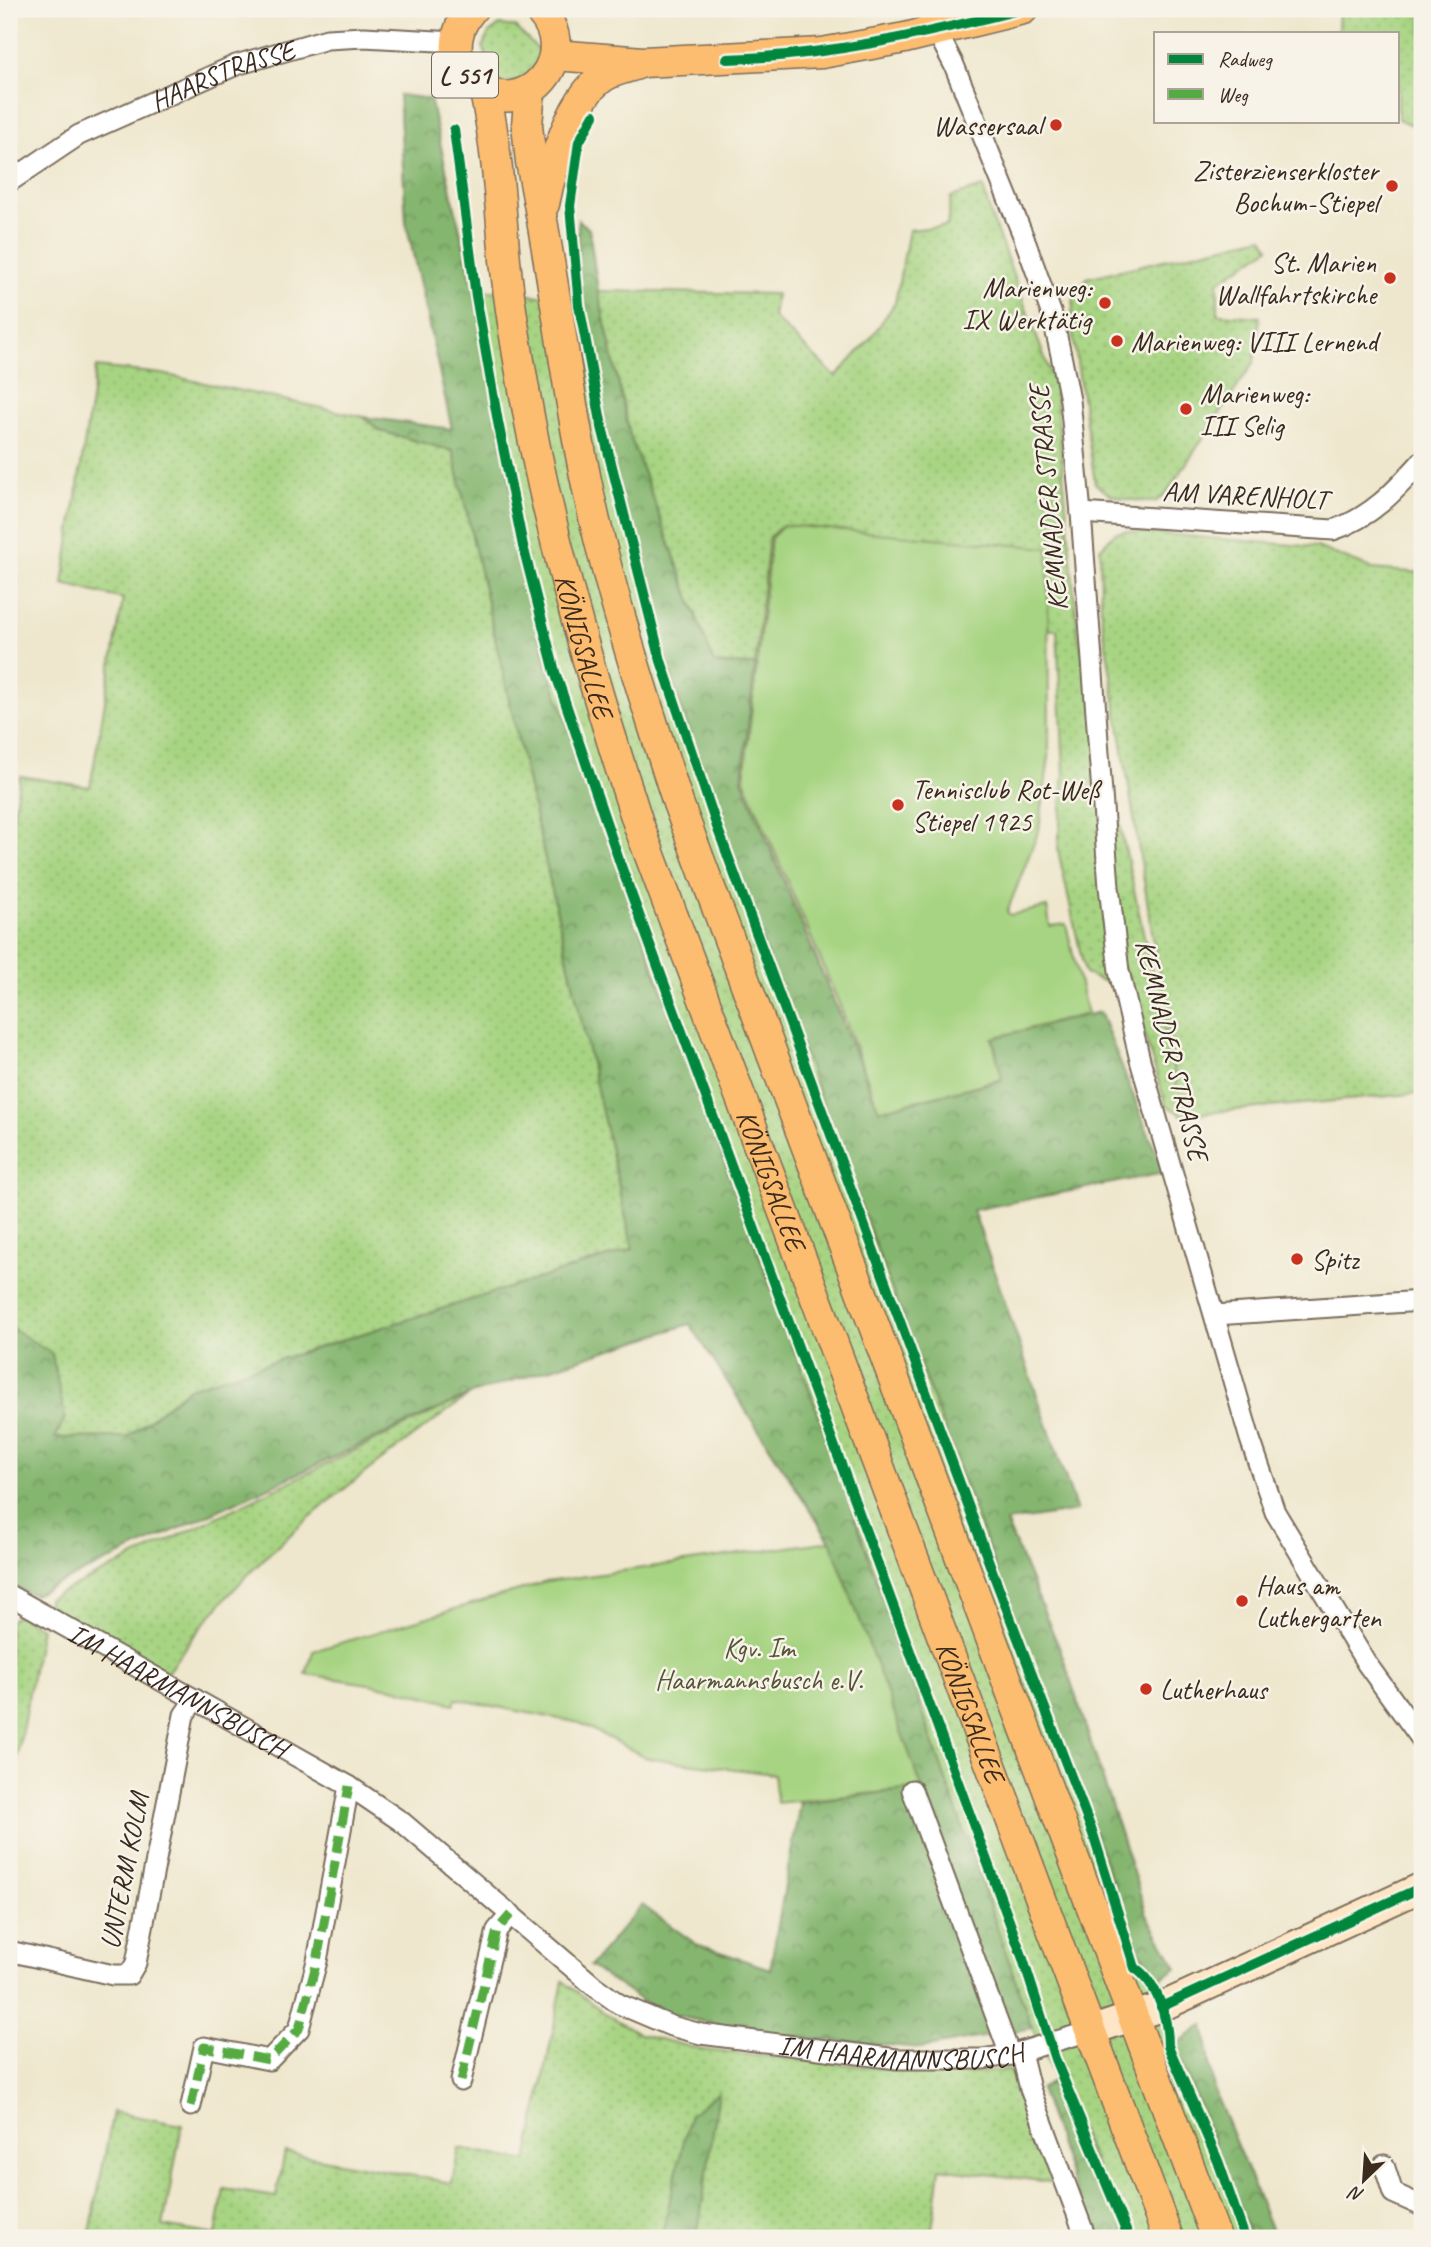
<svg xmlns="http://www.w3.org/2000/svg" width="1431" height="2247" font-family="Caveat,sans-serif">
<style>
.grass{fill:url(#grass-dots);stroke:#717f50;stroke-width:2}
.forest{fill:url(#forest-crowns);stroke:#607047;stroke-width:2}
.garden{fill:#a7d482;stroke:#717f50;stroke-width:2}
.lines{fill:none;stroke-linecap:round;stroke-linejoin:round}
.street-casing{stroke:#7a6c5b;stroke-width:23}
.secondary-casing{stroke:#7a6c5b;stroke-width:32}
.primary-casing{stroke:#7a6c5b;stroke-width:33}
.street{stroke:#fff;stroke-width:19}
.secondary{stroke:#fee5c5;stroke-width:28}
.primary{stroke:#fcbd6f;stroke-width:30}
.quiet{stroke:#55ab43;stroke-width:9;stroke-dasharray:18 9;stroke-linecap:butt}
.cycleway-casing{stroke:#f7f3e8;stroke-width:15}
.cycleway{stroke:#00873e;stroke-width:10}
.poi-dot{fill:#c8321e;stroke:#f7f3e8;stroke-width:2.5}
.labels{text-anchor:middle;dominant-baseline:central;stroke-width:5;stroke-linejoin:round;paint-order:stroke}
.shield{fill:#f7f3e8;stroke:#73665b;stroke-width:2}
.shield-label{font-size:26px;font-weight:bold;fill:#3b2a1e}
.street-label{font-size:28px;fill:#3b2a1e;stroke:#f7f3e8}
.poi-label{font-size:28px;fill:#3b2a1e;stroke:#f7f3e8;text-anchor:start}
.park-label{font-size:28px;fill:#565437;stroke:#f7f3e8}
</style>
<defs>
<pattern id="grass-dots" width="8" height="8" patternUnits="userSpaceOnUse" patternTransform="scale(1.75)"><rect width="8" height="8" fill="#a7d482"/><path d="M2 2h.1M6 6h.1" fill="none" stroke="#91b670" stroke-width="1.8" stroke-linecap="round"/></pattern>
<pattern id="forest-crowns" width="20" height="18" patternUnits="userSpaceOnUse" patternTransform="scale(1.75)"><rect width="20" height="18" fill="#85b670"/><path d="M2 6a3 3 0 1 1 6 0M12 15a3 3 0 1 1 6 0" fill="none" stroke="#6e945b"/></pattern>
</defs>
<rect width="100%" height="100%" fill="#f7f3e8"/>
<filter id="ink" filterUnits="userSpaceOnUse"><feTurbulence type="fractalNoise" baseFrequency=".0143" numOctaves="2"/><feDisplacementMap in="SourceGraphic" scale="14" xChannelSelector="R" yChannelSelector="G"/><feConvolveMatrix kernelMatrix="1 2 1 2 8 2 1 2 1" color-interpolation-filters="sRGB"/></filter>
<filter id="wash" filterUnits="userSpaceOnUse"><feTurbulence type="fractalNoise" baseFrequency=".00686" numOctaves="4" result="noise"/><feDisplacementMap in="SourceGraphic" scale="28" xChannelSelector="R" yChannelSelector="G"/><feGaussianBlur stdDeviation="1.57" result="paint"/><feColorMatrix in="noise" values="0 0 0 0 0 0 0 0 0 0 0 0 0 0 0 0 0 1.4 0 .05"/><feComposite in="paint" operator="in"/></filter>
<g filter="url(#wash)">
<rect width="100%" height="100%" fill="#efe7cd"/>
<g class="grass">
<path d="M1339 9H1422V129L1398 119V33H1338Z"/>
<path d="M500 25 515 27 544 55 523 80 495 84 483 46 489 33Z"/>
<path d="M983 187 991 216 1055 385 1078 633 1177 1087 1101 613 1100 549 1115 533 1126 531 1317 547 1373 569 1422 573V1093L1182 1115 1166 1105 1131 992 1085 974 1058 850 1064 773 1057 630 1037 629 786 532 783 525 769 537 755 665 714 664 630 436 598 291 776 294 773 317 836 377 870 339 895 303 909 230 947 226 951 197Z"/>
<path d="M1263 237 1269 248 1218 282V314L1260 317 1254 362 1166 494 1155 502C1131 500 1112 501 1095 483L1071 322 1074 297 1087 278Z"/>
<path d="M471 289 578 300 600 426 665 656 716 817 1138 1950 1161 1978 1175 2045 1251 2238H1129L1032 2028 828 1440 688 1064 548 669 501 437 503 417Z"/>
<path d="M96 367 162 374 364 417 380 431 453 451 633 1249 189 1388 128 1437 54 1438 9 1326V840L20 776 90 787 123 599 63 584Z"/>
<path d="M471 1394C359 1476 245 1556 167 1673L48 1606V1599Z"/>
<path d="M17 1615 41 1628 9 1801V1622Z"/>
<path d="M563 1981 606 2014 640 2034 703 2050 947 2075 1009 2070 1017 2079 1057 2183 940 2168 931 2238H89L113 2112 182 2125 163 2226 216 2235 224 2189 276 2197 285 2152 452 2183 459 2148 527 2161Z"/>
</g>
<g class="forest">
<path d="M399 95 430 99 503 417 501 438 548 669 688 1064 828 1440 1032 2028 922 2048 759 2034 659 2012 590 1966 642 1905 696 1944 770 1969 800 1803 922 1788 830 1541 690 1324 471 1394 34 1595 9 1585V1326L52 1354 65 1418 55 1438 128 1437 189 1388 633 1249 453 451 380 431 364 417 452 429 406 222Z"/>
<path d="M578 220 589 229 598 291 630 436 714 664 755 665 742 780 879 1110 1002 1080 993 1038 1100 1012 1164 1173 973 1210 1077 1511 1006 1522 1062 1654 1147 1915 1177 1968 1161 1978 1138 1950 716 817 665 656 600 426 578 300Z"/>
<path d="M1204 2025 1214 2090 1275 2238H1251L1175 2045Z"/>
<path d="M1057 2080 1129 2238H1092L1040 2089Z"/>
<path d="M719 2092 697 2238H661L690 2114Z"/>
</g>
<g class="garden">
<path d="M784 525 1048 548 1049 757 1039 830 1007 912 1010 915 1047 907 1050 926 1066 924 1087 1014 992 1038 1002 1079 879 1110 840 1006 744 779 771 538Z"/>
<path d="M830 1541 922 1788 777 1803 774 1774 647 1758 580 1723 456 1699 454 1704 393 1688 306 1674 313 1651 546 1582Z"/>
</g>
</g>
<g filter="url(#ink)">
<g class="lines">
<g class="street-casing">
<g id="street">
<path d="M925 9 954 65 1024 238 1052 315 1061 355 1070 400 1081 513 1109 887 1119 971 1140 1060 1250 1439 1275 1512 1367 1664 1422 1740"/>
<path id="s1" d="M9 182 79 135 236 65 327 39 364 37 456 42"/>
<path d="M1081 513 1333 530C1372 517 1395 491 1422 461"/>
<path d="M1215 1315 1422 1301"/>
<path id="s2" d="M9 1595 349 1786 402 1822 594 1986 619 2004 671 2026 701 2034 897 2059H982L1010 2055 1090 2031"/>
<path d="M912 1790 1010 2055"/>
<path d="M9 1951 113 1975H129L136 1963 184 1715 195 1699"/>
<path d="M1021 2052 1030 2089 1086 2238"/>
<path d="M461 2081 497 1930 511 1914"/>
<path d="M191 2106 204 2047 269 2060 299 2029 317 1961 349 1786"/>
<path d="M1384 2165 1393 2193 1422 2206"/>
</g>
</g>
<g class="secondary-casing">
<path id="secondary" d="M1090 2031 1161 2007 1422 1887"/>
</g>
<g class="primary-casing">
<g id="primary">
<path d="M472 9C459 24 455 38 457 58 459 68 466 78 474 84 524 125 585 55 538 9"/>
<path d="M555 55 643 62 822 53 905 38 1023 9"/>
<path d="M530 90 527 125 531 162C557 287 568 414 599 538 621 628 650 715 678 803L1216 2238"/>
<path id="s3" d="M485 92C497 147 500 203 505 260 510 313 520 369 530 422 556 559 596 693 639 826L1168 2238"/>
<path d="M544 204C551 168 573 91 608 74 618 69 630 67 640 63"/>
</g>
</g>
<use href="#street" class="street"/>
<use href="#secondary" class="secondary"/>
<use href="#primary" class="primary"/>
<g class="quiet">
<path d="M461 2081 497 1930 511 1914"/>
<path d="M191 2106 204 2047 269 2060 299 2029 317 1961 349 1786"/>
</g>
<g class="cycleway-casing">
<g id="cycleway">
<path d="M727 59C829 56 925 34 1023 9"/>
<path d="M594 115 579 142 570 206 579 305 602 427 661 661 716 824 993 1573 1093 1834 1135 1968C1158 1983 1168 2019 1168 2046L1218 2161 1245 2238"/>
<path d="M454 130 476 296 498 422 523 546 555 672 621 866 1022 1956 1055 2059 1129 2238"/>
<path d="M1161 2007 1422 1887"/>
</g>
</g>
<use href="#cycleway" class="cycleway"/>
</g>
</g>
<g class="poi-dot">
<circle cx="1056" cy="125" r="7"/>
<circle cx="1392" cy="186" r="7"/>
<circle cx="1390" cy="278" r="7"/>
<circle cx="1105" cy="303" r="7"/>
<circle cx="1117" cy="341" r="7"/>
<circle cx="1186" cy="409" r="7"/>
<circle cx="898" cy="805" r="7"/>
<circle cx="1297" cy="1259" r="7"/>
<circle cx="1242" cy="1601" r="7"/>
<circle cx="1146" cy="1689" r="7"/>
</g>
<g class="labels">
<rect class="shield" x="432" y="52.5" width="66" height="45" rx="5"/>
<g class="shield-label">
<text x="465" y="75">L 551</text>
</g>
<g class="street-label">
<text stroke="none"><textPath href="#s1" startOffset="240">HAARSTRASSE</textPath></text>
<text transform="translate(1245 495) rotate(3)">AM VARENHOLT</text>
<text transform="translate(1048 498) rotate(-95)">KEMNADER STRASSE</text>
<text stroke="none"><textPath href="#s3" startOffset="564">KÖNIGSALLEE</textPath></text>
<text transform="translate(1172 1050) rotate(76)">KEMNADER STRASSE</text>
<text stroke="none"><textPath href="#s3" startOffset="1130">KÖNIGSALLEE</textPath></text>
<text stroke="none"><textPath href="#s2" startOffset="194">IM HAARMANNSBUSCH</textPath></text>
<text stroke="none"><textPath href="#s3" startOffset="1698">KÖNIGSALLEE</textPath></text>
<text transform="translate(124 1871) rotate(-79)">UNTERM KOLM</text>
<text stroke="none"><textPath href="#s2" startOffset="1026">IM HAARMANNSBUSCH</textPath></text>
</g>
<g class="poi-label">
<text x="1042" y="125" text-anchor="end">Wassersaal</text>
<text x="1378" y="170" text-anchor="end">Zisterzienserkloster<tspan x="1378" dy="32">Bochum-Stiepel</tspan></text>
<text x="1376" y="262" text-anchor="end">St. Marien<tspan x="1376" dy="32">Wallfahrtskirche</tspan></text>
<text x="1091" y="287" text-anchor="end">Marienweg:<tspan x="1091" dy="32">IX Werktätig</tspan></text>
<text x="1131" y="341">Marienweg: VIII Lernend</text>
<text x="1200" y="393">Marienweg:<tspan x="1200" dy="32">III Selig</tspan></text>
<text x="912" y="789">Tennisclub Rot-Weß<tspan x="912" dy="32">Stiepel 1925</tspan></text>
<text x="1311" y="1259">Spitz</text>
<text x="1256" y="1585">Haus am<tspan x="1256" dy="32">Luthergarten</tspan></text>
<text x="1160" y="1689">Lutherhaus</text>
</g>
<g class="park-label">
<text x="759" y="1647">Kgv. Im<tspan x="759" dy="32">Haarmannsbusch e.V.</tspan></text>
</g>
</g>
<rect width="1431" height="2247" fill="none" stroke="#f7f3e8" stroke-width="35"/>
<rect x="1154" y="32" width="245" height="91" fill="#f7f3e8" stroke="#aca397" stroke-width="2"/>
<rect x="1168" y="54" width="35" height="10" fill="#00873e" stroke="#aca397" stroke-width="2"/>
<text x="1218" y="66" font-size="21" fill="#3b2a1e">Radweg</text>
<rect x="1168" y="89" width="35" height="10" fill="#55ab43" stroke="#aca397" stroke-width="2"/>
<text x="1218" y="102" font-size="21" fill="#3b2a1e">Weg</text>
<g transform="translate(1364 2180) rotate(205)" stroke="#f7f3e8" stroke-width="5" paint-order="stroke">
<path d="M0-5L12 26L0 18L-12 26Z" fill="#3b2a1e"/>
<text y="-10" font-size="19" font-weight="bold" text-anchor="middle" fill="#3b2a1e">N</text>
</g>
</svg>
